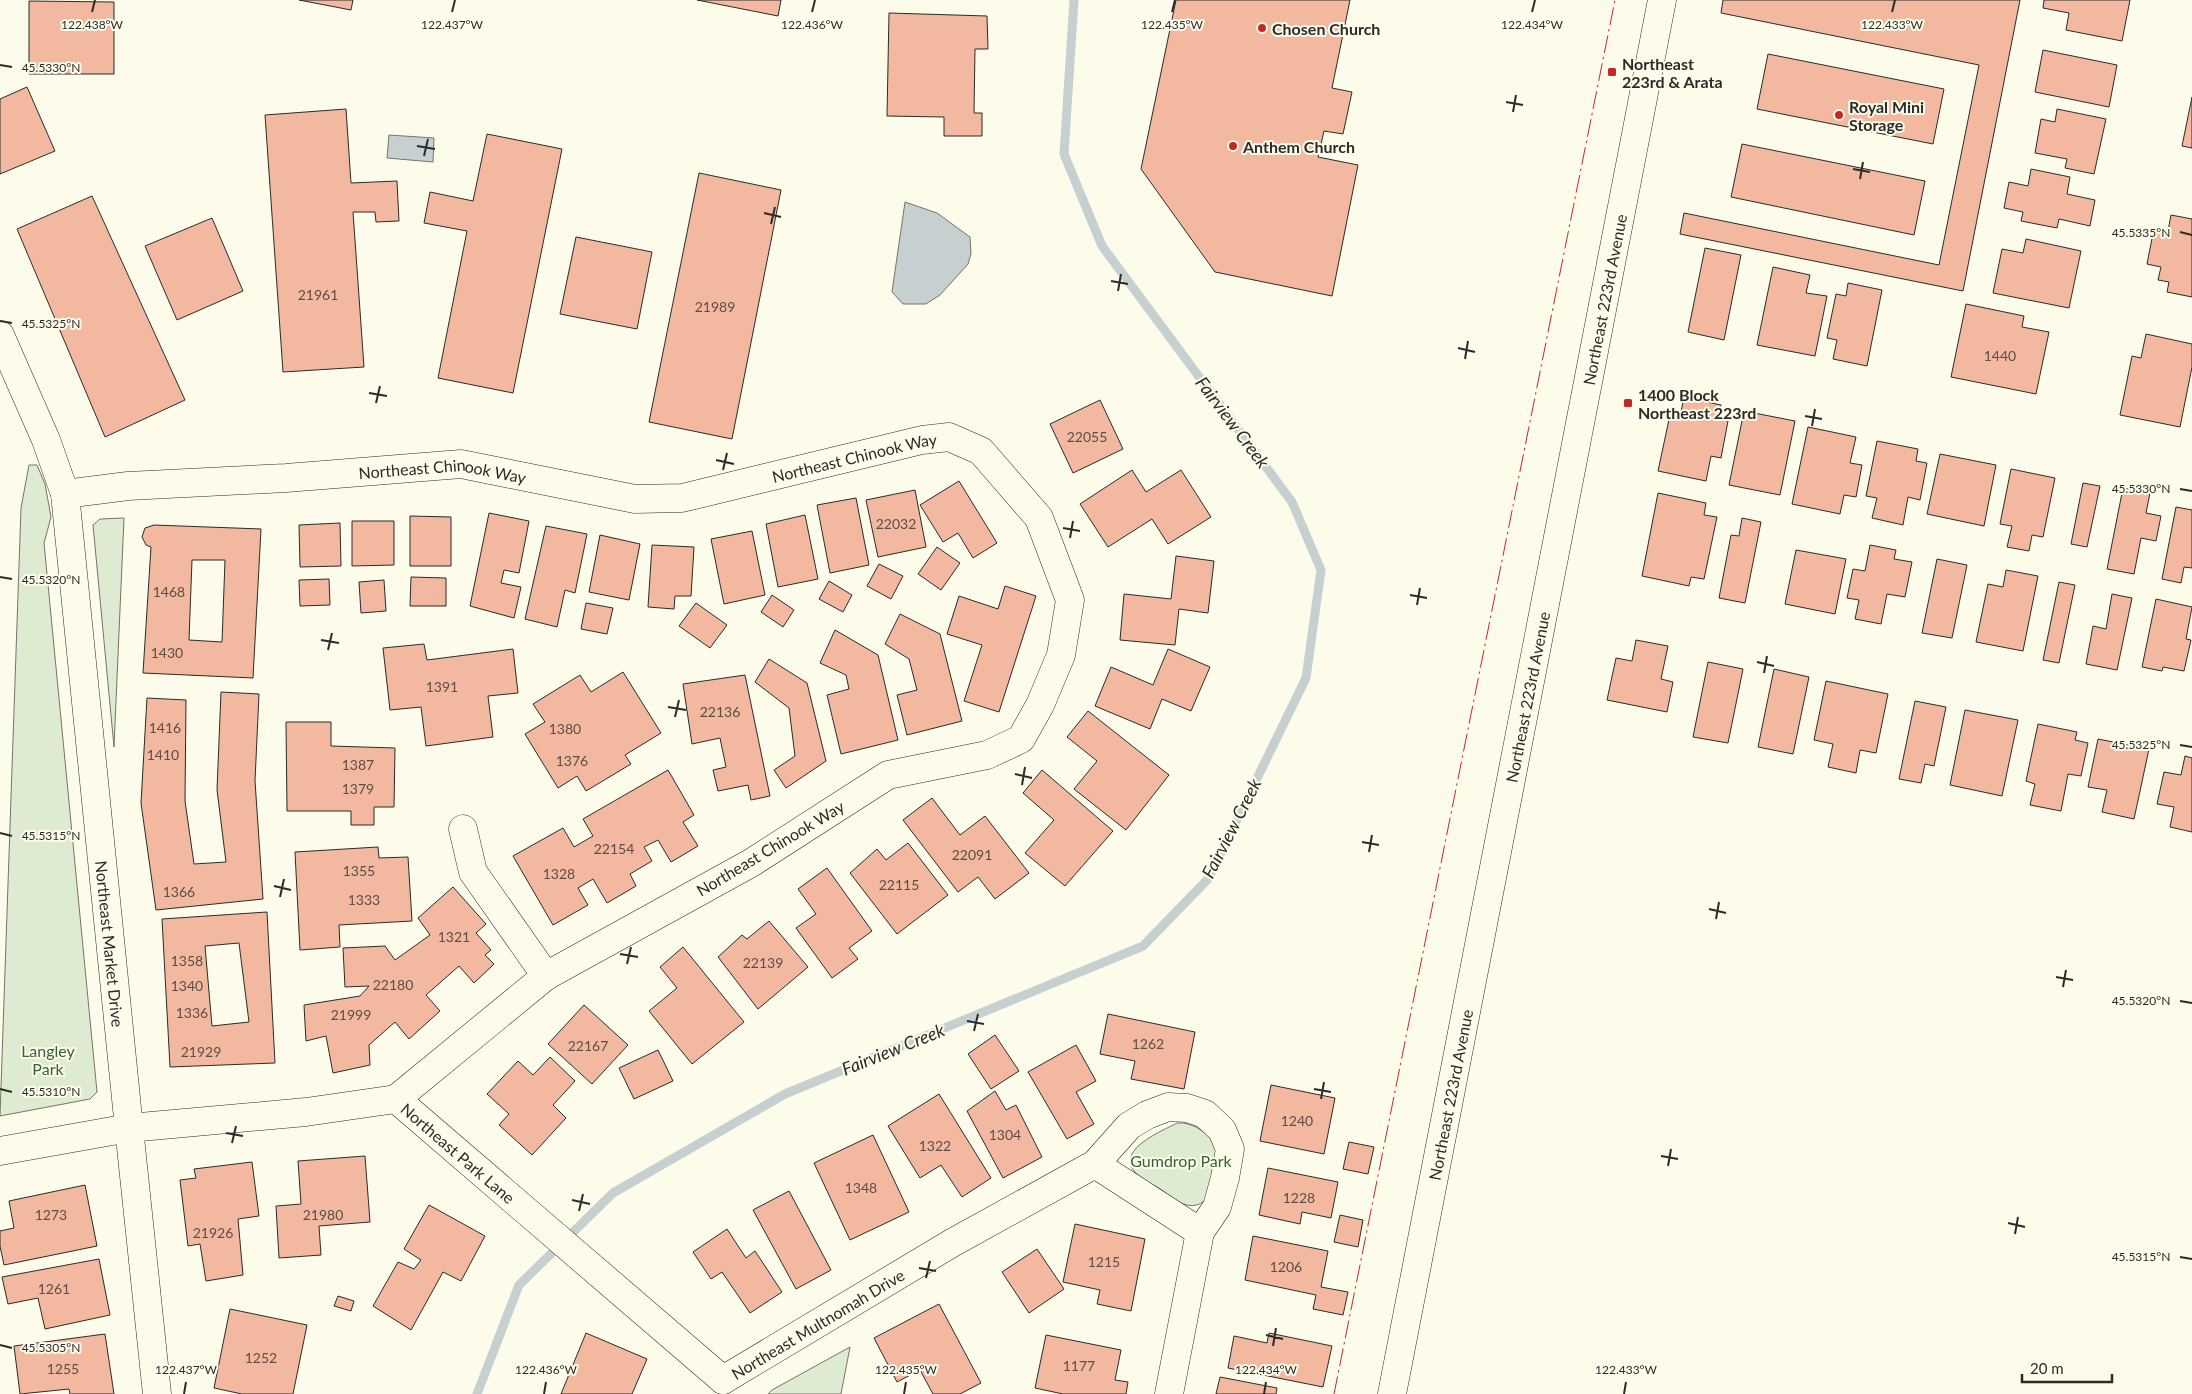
<svg xmlns="http://www.w3.org/2000/svg" width="2192" height="1394" font-family="Lato,sans-serif">
<style>
.green{fill:#deebd1;stroke:#74746e}
.water{fill:#c7d0d0;stroke:#74746e}
.lines{fill:none;stroke-linecap:round;stroke-linejoin:round}
.stream{stroke:#c7d0d0;stroke-width:9}
.building{fill:#f2b8a0;stroke:#2b2b2b;fill-rule:evenodd}
.minor-casing{stroke:#2b2b2b;stroke-width:29}
.major-casing{stroke:#2b2b2b;stroke-width:29}
.minor{stroke:#fdfbea;stroke-width:28}
.major{stroke:#fdfbea;stroke-width:28}
.power{stroke:#c62828;stroke-width:1;stroke-dasharray:18 4 2.5 4;stroke-linecap:butt}
.ticks{fill:none;stroke:#2b2b2b;stroke-width:2}
.poi-dot{fill:#c62828;stroke:#fdfbea;stroke-width:2}
.labels{text-anchor:middle;dominant-baseline:central;stroke-width:4;stroke-linejoin:round;paint-order:stroke}
.number-label{font-size:14px;fill:#5d4e48}
.poi-label{font-size:16px;font-weight:bold;fill:#2b2b2b;stroke:#fdfbea;text-anchor:start}
.street-label{font-size:16px;fill:#2b2b2b;stroke:#fdfbea}
.park-label{font-size:16px;fill:#34623c;stroke:#fdfbea}
.water-label{font-size:18px;font-style:italic;fill:#2b2b2b;stroke:#fdfbea}
.ticks-label{font-size:12px;text-anchor:middle;fill:#2b2b2b;stroke:#fdfbea;stroke-width:4;stroke-linejoin:round;paint-order:stroke}
</style>
<rect width="100%" height="100%" fill="#fdfbea"/>
<g class="green">
<path d="M29 465H37L45 484 51 517 44 543 97 1092 90 1099 0 1116 21 508Z"/>
<path d="M124 518 114 747 93 525 100 519Z"/>
<path d="M1177 1123C1195 1122 1208 1134 1218 1148L1207 1198C1202 1204 1195 1207 1187 1205 1177 1203 1166 1192 1157 1187 1150 1183 1142 1179 1137 1174 1112 1151 1162 1131 1177 1123Z"/>
<path d="M850 1347 841 1394H768L772 1390Z"/>
</g>
<g class="water">
<path d="M389 135 434 138 433 162 387 158Z"/>
<path d="M905 202 937 213 970 237 971 254 968 264 940 295 926 304H903L892 292Z"/>
</g>
<g class="lines">
<path class="stream" d="M477 1394 519 1285 613 1193 785 1094 1143 946 1208 879 1306 678 1321 570 1292 502 1102 246 1064 154 1074 0"/>
</g>
<g class="building">
<path d="M299 0H353L351 10Z"/>
<path d="M697 0H781L778 16Z"/>
<path d="M1176 0H1350L1332 88 1352 92 1343 134 1324 131 1318 157 1358 165 1332 296 1215 272 1141 169Z"/>
<path d="M1723 0H2020L1963 291 1680 234 1684 213 1939 265 1979 65 1721 13Z"/>
<path d="M2044 0H2130L2122 41 2066 30 2069 13 2043 8Z"/>
<path d="M29 1 114 2V74H29Z"/>
<path d="M889 13 987 16 988 49H975L974 113H982V136H944V117L887 116Z"/>
<path d="M2043 50 2117 65 2109 107 2035 92Z"/>
<path d="M1768 54 1944 89 1933 144 1757 109Z"/>
<path d="M27 87 55 151 0 174V99Z"/>
<path d="M2192 97V148L2182 146Z"/>
<path d="M346 109 351 183 397 181 399 221 376 222 375 212H353L364 367 283 372 265 115Z"/>
<path d="M2057 109 2106 119 2094 174 2065 168 2067 159 2035 153 2041 119 2055 122Z"/>
<path d="M487 134 562 149 513 393 438 378 467 231 424 223 430 192 473 201Z"/>
<path d="M1742 144 1925 181 1914 235 1731 197Z"/>
<path d="M2031 169 2070 177 2067 194 2095 200 2090 226 2059 219 2057 228 2021 221 2023 212 2004 208 2009 182 2028 186Z"/>
<path d="M699 173 781 190 732 439 649 422Z"/>
<path d="M92 196 185 400 105 437 17 229Z"/>
<path d="M2171 215 2192 219V297L2167 292 2169 282 2158 280 2161 267 2147 264 2154 228 2168 231Z"/>
<path d="M212 218 243 291 177 320 145 246Z"/>
<path d="M576 237 652 252 637 329 560 314Z"/>
<path d="M2026 239 2081 251 2069 308 1993 293 2002 249 2023 253Z"/>
<path d="M1705 248 1741 255 1724 340 1688 332Z"/>
<path d="M1773 267 1810 275 1806 293 1827 296 1815 356 1757 345Z"/>
<path d="M1848 283 1882 290 1867 366 1833 359 1837 340 1827 338 1836 294 1846 296Z"/>
<path d="M1966 304 2024 316 2022 327 2049 332 2036 394 1951 377Z"/>
<path d="M2146 334 2192 344V367L2180 427 2120 415 2132 356 2141 358Z"/>
<path d="M1684 397 1721 405 1718 419 1728 421 1721 458 1711 456 1706 481 1658 471 1671 410 1681 412Z"/>
<path d="M1100 400 1123 449 1073 473 1050 424Z"/>
<path d="M1744 411 1795 421 1780 495 1729 485Z"/>
<path d="M1808 427 1856 437 1850 463 1862 465 1856 497 1844 495 1840 514 1792 504Z"/>
<path d="M1877 441 1918 449 1916 461 1927 463 1920 500 1908 497 1903 525 1872 518 1877 498 1866 496Z"/>
<path d="M1940 454 1996 465 1984 526 1927 514Z"/>
<path d="M2011 469 2055 478 2043 537 2032 535 2029 551 2007 547 2012 526 2000 524Z"/>
<path d="M1132 470 1146 492 1181 470 1211 517 1168 544 1152 519 1108 547 1080 504Z"/>
<path d="M959 481 997 543 973 558 958 533 943 542 920 505Z"/>
<path d="M2083 483 2100 486 2087 547 2071 544Z"/>
<path d="M2123 488 2150 493 2146 513 2161 516 2156 541 2141 538 2134 574 2107 569Z"/>
<path d="M915 490 926 547 878 557 866 500Z"/>
<path d="M1658 493 1706 503 1704 515 1717 517 1704 579 1691 577 1689 586 1642 576Z"/>
<path d="M856 498 869 565 830 573 817 505Z"/>
<path d="M2176 507 2192 510V568L2184 567 2181 583 2162 579Z"/>
<path d="M489 513 529 521 519 573 504 570 501 583 521 587 514 618 470 606Z"/>
<path d="M805 515 818 579 778 587 766 524Z"/>
<path d="M410 516 451 517V566H410Z"/>
<path d="M1742 518 1761 522 1745 603 1719 598 1731 535 1739 536Z"/>
<path d="M352 521H394V565L352 566Z"/>
<path d="M340 523 341 566 300 567 299 525Z"/>
<path d="M154 525 261 529 253 678 143 673 151 547 146 545 142 537 145 528ZM192 560H225L222 642 189 640Z"/>
<path d="M546 526 587 534 575 593 565 590 557 627 525 619Z"/>
<path d="M752 531 765 595 724 604 711 539Z"/>
<path d="M600 535 640 544 629 600 589 592Z"/>
<path d="M652 545 694 547 691 596H675L674 609 648 607Z"/>
<path d="M1870 545 1896 550 1894 559 1912 562 1905 597 1887 594 1881 624 1855 619 1859 600 1847 598 1853 569 1865 571Z"/>
<path d="M937 547 960 563 941 590 918 574Z"/>
<path d="M1796 550 1846 559 1835 614 1785 604Z"/>
<path d="M1176 556 1214 561 1208 613 1179 609 1175 645 1120 640 1124 594 1171 599Z"/>
<path d="M1937 559 1967 565 1952 638 1922 633Z"/>
<path d="M879 564 903 576 891 599 867 586Z"/>
<path d="M2006 570 2038 576 2023 651 1976 642 1988 584 2003 587Z"/>
<path d="M411 577 446 578V606H410Z"/>
<path d="M329 579 330 605 300 606 299 580Z"/>
<path d="M384 580 386 611 361 613 359 582Z"/>
<path d="M829 581 852 595 843 612 819 599Z"/>
<path d="M2059 582 2075 585 2059 663 2043 660Z"/>
<path d="M1005 586 1036 596 999 712 964 701 982 645 947 634 959 596 998 609Z"/>
<path d="M2112 594 2132 598 2117 670 2086 664 2093 626 2106 629Z"/>
<path d="M772 595 794 610 783 627 761 612Z"/>
<path d="M2156 599 2192 607 2186 639 2191 640 2184 671 2163 667 2162 671 2142 667Z"/>
<path d="M586 603 613 608 607 634 581 629Z"/>
<path d="M696 603 727 625 710 648 679 626Z"/>
<path d="M900 614 940 634 962 721 907 735 897 695 917 690 909 659 885 644Z"/>
<path d="M835 630 878 655 898 740 841 754 827 695 849 689 846 675 820 663Z"/>
<path d="M1636 640 1668 646 1661 679 1673 682 1667 712 1607 700 1616 658 1632 661Z"/>
<path d="M424 644 427 660 513 649 518 693 488 696 493 737 426 746 421 707 390 710 383 648Z"/>
<path d="M1168 649 1210 667 1191 711 1162 699 1150 729 1095 706 1111 667 1153 685Z"/>
<path d="M769 659 807 683 826 761 786 788 774 770 795 756 789 708 755 682Z"/>
<path d="M1708 662 1743 669 1728 743 1693 737Z"/>
<path d="M1774 669 1809 677 1793 754 1758 747Z"/>
<path d="M623 672 661 733 625 755 631 764 586 791 577 776 558 788 525 734 545 722 533 704 580 675 591 692Z"/>
<path d="M745 675 770 796 751 800 748 785 718 791 713 770 726 767 720 738 692 744 683 684Z"/>
<path d="M1826 681 1888 694 1876 753 1860 750 1856 773 1828 767 1833 744 1814 740Z"/>
<path d="M221 692 259 694 255 781 263 899 156 910 141 803 147 698 186 700 185 801 194 864 226 862 217 790Z"/>
<path d="M1915 701 1946 707 1934 766 1925 764 1921 783 1899 779Z"/>
<path d="M1965 710 2018 720 2002 796 1950 785Z"/>
<path d="M1088 711 1169 775 1126 830 1074 789 1097 761 1067 737Z"/>
<path d="M286 722H331V746L395 748 394 807H374V825H351V811H287Z"/>
<path d="M2038 724 2077 732 2075 740 2088 743 2081 776 2068 774 2061 811 2030 805 2035 784 2026 781Z"/>
<path d="M2098 739 2149 749 2134 819 2102 812 2107 790 2088 787Z"/>
<path d="M2185 756 2192 758V832L2170 827 2174 807 2157 804 2164 772 2181 775Z"/>
<path d="M668 770 694 815 683 822 698 846 671 862 658 840 644 847 652 861 630 874 636 886 607 903 593 879 578 888 588 905 553 925 513 856 563 828 574 847 593 836 583 819Z"/>
<path d="M1042 770 1113 831 1065 886 1025 853 1054 820 1023 793Z"/>
<path d="M932 798 960 835 985 816 1029 873 995 899 978 877 958 892 903 820Z"/>
<path d="M908 843 948 895 897 934 850 873 877 849 886 860Z"/>
<path d="M378 847 379 858 408 857 412 921 339 925 340 947 300 950 295 852Z"/>
<path d="M827 868 872 931 849 948 858 959 832 978 796 928 816 914 798 889Z"/>
<path d="M453 887 486 924 476 933 491 950 485 955 494 964 474 983 459 966 426 995 440 1011 409 1039 395 1022 369 1045 370 1065 333 1073 326 1036 306 1041 304 1005 360 996 369 986 345 987 343 948 385 946 395 960 430 935 418 918Z"/>
<path d="M267 912 275 1063 170 1067 162 919ZM239 943 249 1022 212 1026 205 946Z"/>
<path d="M769 921 808 967 758 1009 718 957 742 935 747 939Z"/>
<path d="M683 947 744 1022 692 1064 649 1011 677 988 660 967Z"/>
<path d="M584 1005 628 1045 592 1084 548 1044Z"/>
<path d="M1108 1014 1195 1032 1184 1089 1131 1079 1135 1061 1100 1054Z"/>
<path d="M995 1035 1019 1071 991 1089 968 1054Z"/>
<path d="M1076 1045 1096 1081 1076 1092 1094 1124 1067 1139 1028 1072Z"/>
<path d="M658 1050 673 1081 634 1099 619 1068Z"/>
<path d="M550 1057 575 1081 553 1105 566 1118 532 1155 499 1125 509 1114 487 1094 518 1061 533 1075Z"/>
<path d="M1271 1085 1335 1098 1324 1154 1260 1141Z"/>
<path d="M995 1091 1006 1110 1016 1105 1042 1157 1003 1178 967 1111Z"/>
<path d="M939 1094 991 1178 962 1197 941 1165 920 1178 888 1126Z"/>
<path d="M873 1135 909 1212 850 1240 814 1163Z"/>
<path d="M1349 1142 1374 1147 1368 1174 1343 1169Z"/>
<path d="M365 1156 370 1222 319 1226 321 1255 279 1258 276 1206 301 1204 298 1161Z"/>
<path d="M252 1162 259 1216 238 1219 243 1275 206 1281 200 1244 188 1246 180 1180 196 1178 194 1169Z"/>
<path d="M1268 1168 1338 1182 1331 1218 1302 1212 1300 1224 1259 1215Z"/>
<path d="M85 1185 97 1246 4 1265 0 1246V1231L14 1228 9 1201Z"/>
<path d="M789 1191 831 1270 796 1289 753 1210Z"/>
<path d="M429 1205 485 1236 461 1281 443 1272 411 1330 373 1306 398 1262 414 1269 421 1260 404 1249Z"/>
<path d="M1340 1215 1363 1220 1358 1247 1334 1242Z"/>
<path d="M1075 1224 1145 1239 1131 1311 1097 1304 1100 1290 1063 1282Z"/>
<path d="M727 1229 746 1258 755 1251 782 1292 750 1313 722 1272 711 1279 693 1252Z"/>
<path d="M1253 1236 1328 1251 1321 1287 1348 1292 1343 1315 1313 1309 1316 1295 1245 1280Z"/>
<path d="M1037 1249 1064 1289 1029 1313 1002 1272Z"/>
<path d="M99 1259 110 1315 45 1329 38 1298 8 1304 2 1277Z"/>
<path d="M338 1296 354 1301 351 1311 334 1306Z"/>
<path d="M939 1304 981 1383 960 1394H933L920 1370 897 1382 874 1338Z"/>
<path d="M230 1309 307 1325 293 1394H242L214 1388Z"/>
<path d="M586 1333 647 1359 632 1394H561Z"/>
<path d="M1269 1333 1332 1346 1323 1387 1228 1368 1234 1336 1267 1343Z"/>
<path d="M105 1334 114 1394H70L69 1389 20 1394 14 1346Z"/>
<path d="M1046 1335 1121 1350 1115 1380 1128 1382 1126 1394H1063L1035 1388Z"/>
<path d="M1220 1377 1277 1388 1276 1394H1216Z"/>
</g>
<g class="lines">
<g class="minor-casing">
<g id="minor">
<path id="s1" d="M0 335 46 440 65 494 129 1128 157 1394"/>
<path id="s2" d="M65 494 128 486 286 478 461 464 635 499 682 498 922 440 949 437 981 451 1039 518 1070 600 1061 655 1040 705 1021 739 987 755 888 775 751 863 546 976 396 1099"/>
<path d="M463 829 473 872 546 976"/>
<path id="s3" d="M0 1151 129 1128 306 1112 396 1099 723 1380"/>
<path d="M1095 1164 1200 1232"/>
<path id="s4" d="M723 1380 952 1243 1095 1164 1129 1126 1147 1115 1168 1107 1187 1108 1205 1114 1222 1130 1230 1149 1225 1178 1217 1207 1200 1232 1169 1394"/>
</g>
</g>
<g class="major-casing">
<g id="major">
<path id="s5" d="M1392 1394 1662 0"/>
</g>
</g>
<use href="#minor" class="minor"/>
<use href="#major" class="major"/>
<path class="power" d="M1334 1394 1615 0"/>
</g>
<path class="ticks" d="M92 12 95 0M452 12 455 0M812 12 815 0M1172 12 1175 0M1532 12 1535 0M1892 12 1895 0M0 65 12 67M1506 102 1523 105M1513 112 1516 95M417 146 435 149M424 156 428 139M1853 169 1870 172M1860 179 1863 162M764 213 781 217M771 224 775 207M2180 232 2192 235M1111 281 1128 284M1118 291 1121 274M0 321 12 323M1458 348 1475 352M1465 359 1468 341M369 393 387 396M376 403 380 386M1805 416 1822 419M1812 426 1815 409M716 460 734 464M723 470 727 453M2180 489 2192 491M1063 528 1080 531M1070 538 1073 521M0 577 12 579M1410 595 1427 598M1417 605 1420 588M321 640 339 643M328 650 332 633M1757 662 1774 666M1764 673 1767 656M668 707 686 710M675 717 679 700M2180 745 2192 747M1015 774 1032 778M1022 785 1025 767M0 833 12 836M1362 842 1379 845M1369 852 1372 835M274 886 291 890M280 897 284 879M1709 909 1726 913M1716 919 1719 902M620 954 638 957M627 964 631 947M2056 977 2073 980M2063 987 2066 970M2180 1001 2192 1003M967 1021 984 1024M974 1031 978 1014M0 1089 12 1092M1314 1089 1331 1092M1321 1099 1324 1082M226 1133 243 1136M232 1143 236 1126M1661 1156 1678 1159M1668 1166 1671 1149M572 1200 590 1204M579 1211 583 1194M2008 1223 2025 1227M2015 1234 2018 1217M2180 1257 2192 1259M919 1268 936 1271M926 1278 930 1261M1266 1335 1283 1339M0 1345 12 1348M1273 1346 1276 1328M184 1394 186 1382M544 1394 546 1382M904 1394 906 1382M1264 1394 1266 1382M1624 1394 1626 1382"/>
<g class="poi-dot">
<circle cx="1262" cy="28" r="5"/>
<rect x="1607" y="67" width="10" height="10" rx="2.5"/>
<circle cx="1839" cy="115" r="5"/>
<circle cx="1233" cy="146" r="5"/>
<rect x="1623" y="398" width="10" height="10" rx="2.5"/>
</g>
<g class="labels">
<g class="number-label">
<text x="318" y="294">21961</text>
<text x="715" y="306">21989</text>
<text x="2000" y="355">1440</text>
<text x="1087" y="436">22055</text>
<text x="896" y="523">22032</text>
<text x="169" y="591">1468</text>
<text x="167" y="652">1430</text>
<text x="442" y="686">1391</text>
<text x="720" y="711">22136</text>
<text x="165" y="727">1416</text>
<text x="565" y="728">1380</text>
<text x="163" y="754">1410</text>
<text x="572" y="760">1376</text>
<text x="358" y="764">1387</text>
<text x="358" y="788">1379</text>
<text x="614" y="848">22154</text>
<text x="972" y="854">22091</text>
<text x="359" y="870">1355</text>
<text x="559" y="873">1328</text>
<text x="899" y="884">22115</text>
<text x="179" y="891">1366</text>
<text x="364" y="899">1333</text>
<text x="454" y="936">1321</text>
<text x="187" y="960">1358</text>
<text x="763" y="962">22139</text>
<text x="393" y="984">22180</text>
<text x="187" y="985">1340</text>
<text x="192" y="1012">1336</text>
<text x="351" y="1014">21999</text>
<text x="1148" y="1043">1262</text>
<text x="588" y="1045">22167</text>
<text x="201" y="1051">21929</text>
<text x="1297" y="1120">1240</text>
<text x="1005" y="1134">1304</text>
<text x="935" y="1145">1322</text>
<text x="861" y="1187">1348</text>
<text x="1299" y="1197">1228</text>
<text x="51" y="1214">1273</text>
<text x="323" y="1214">21980</text>
<text x="213" y="1232">21926</text>
<text x="1104" y="1261">1215</text>
<text x="1286" y="1266">1206</text>
<text x="54" y="1288">1261</text>
<text x="261" y="1357">1252</text>
<text x="1079" y="1365">1177</text>
<text x="63" y="1368">1255</text>
</g>
<g class="poi-label">
<text x="1272" y="28">Chosen Church</text>
<text x="1622" y="63">Northeast<tspan x="1622" dy="18">223rd &amp; Arata</tspan></text>
<text x="1849" y="106">Royal Mini<tspan x="1849" dy="18">Storage</tspan></text>
<text x="1243" y="146">Anthem Church</text>
<text x="1638" y="394">1400 Block<tspan x="1638" dy="18">Northeast 223rd</tspan></text>
</g>
<g class="street-label">
<text stroke="none"><textPath href="#s5" startOffset="1115">Northeast 223rd Avenue</textPath></text>
<text stroke="none"><textPath href="#s2" startOffset="799">Northeast Chinook Way</textPath></text>
<text stroke="none"><textPath href="#s2" startOffset="379">Northeast Chinook Way</textPath></text>
<text stroke="none"><textPath href="#s5" startOffset="710">Northeast 223rd Avenue</textPath></text>
<text transform="translate(770 848) rotate(-31)">Northeast Chinook Way</text>
<text stroke="none"><textPath href="#s1" startOffset="624">Northeast Market Drive</textPath></text>
<text stroke="none"><textPath href="#s5" startOffset="305">Northeast 223rd Avenue</textPath></text>
<text stroke="none"><textPath href="#s3" startOffset="482">Northeast Park Lane</textPath></text>
<text stroke="none"><textPath href="#s4" startOffset="110">Northeast Multnomah Drive</textPath></text>
</g>
<g class="park-label">
<text x="48" y="1050">Langley<tspan x="48" dy="18">Park</tspan></text>
<text x="1181" y="1160">Gumdrop Park</text>
</g>
<g class="water-label">
<text transform="translate(1233 422) rotate(53)">Fairview Creek</text>
<text transform="translate(1231 828) rotate(-63)">Fairview Creek</text>
<text transform="translate(893 1049) rotate(-22)">Fairview Creek</text>
</g>
</g>
<g class="ticks-label">
<text x="92" y="29">122.438°W</text>
<text x="452" y="29">122.437°W</text>
<text x="812" y="29">122.436°W</text>
<text x="1172" y="29">122.435°W</text>
<text x="1532" y="29">122.434°W</text>
<text x="1892" y="29">122.433°W</text>
<text x="51" y="72">45.5330°N</text>
<text x="2141" y="237">45.5335°N</text>
<text x="51" y="328">45.5325°N</text>
<text x="2141" y="493">45.5330°N</text>
<text x="51" y="584">45.5320°N</text>
<text x="2141" y="749">45.5325°N</text>
<text x="51" y="840">45.5315°N</text>
<text x="2141" y="1005">45.5320°N</text>
<text x="51" y="1096">45.5310°N</text>
<text x="2141" y="1261">45.5315°N</text>
<text x="51" y="1352">45.5305°N</text>
<text x="186" y="1374">122.437°W</text>
<text x="546" y="1374">122.436°W</text>
<text x="906" y="1374">122.435°W</text>
<text x="1266" y="1374">122.434°W</text>
<text x="1626" y="1374">122.433°W</text>
</g>
<path d="M2022 1374v8h90v-8" fill="none" stroke="#2b2b2b" stroke-width="2.5"/>
<text x="2030" y="1374" font-size="15" fill="#2b2b2b" stroke="#fdfbea" stroke-width="4" paint-order="stroke">20 m</text>
</svg>
